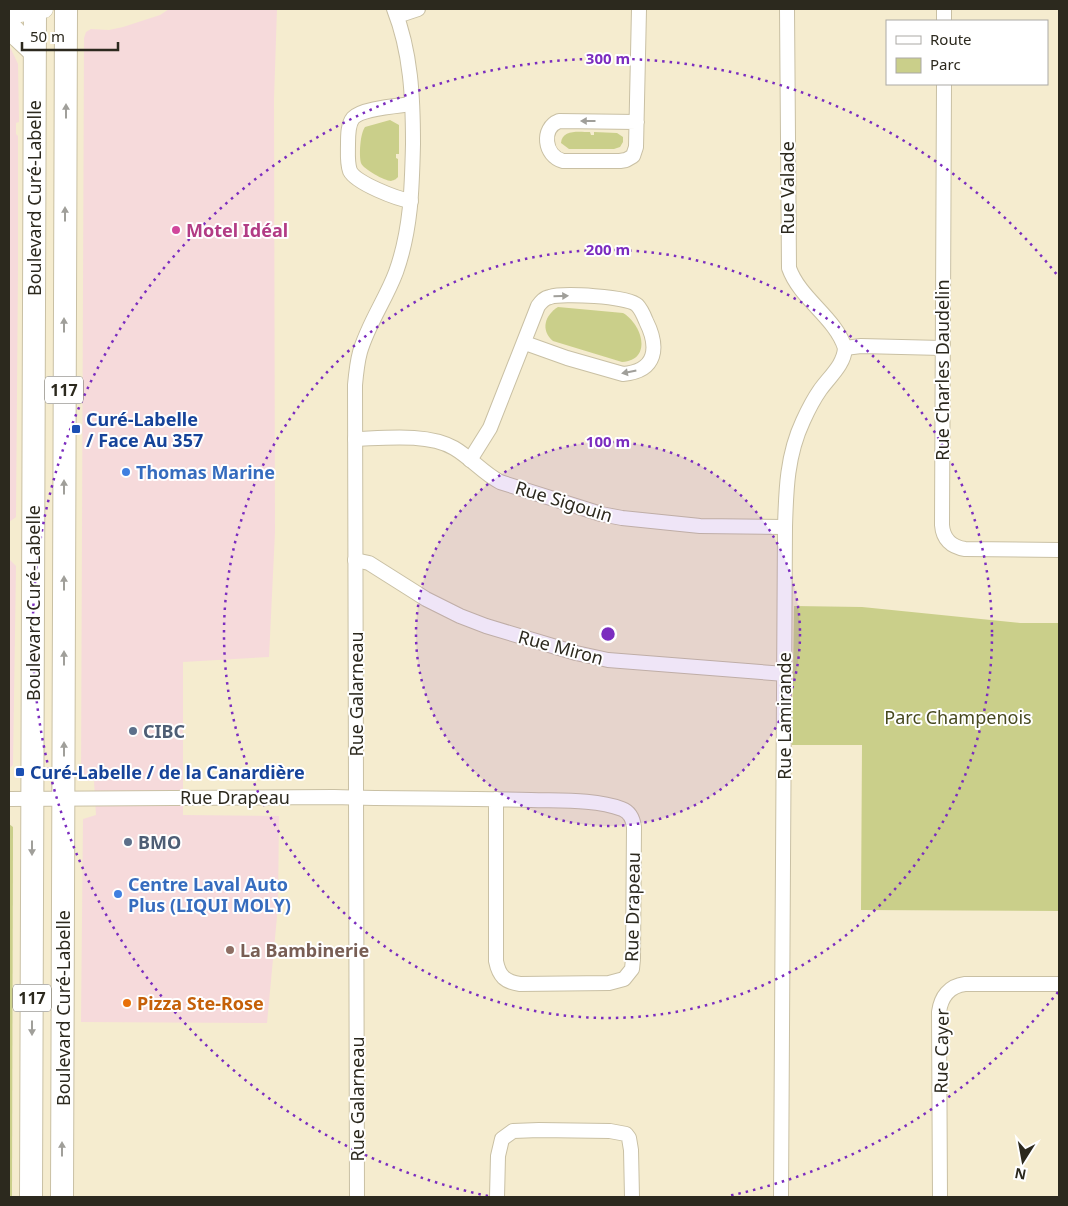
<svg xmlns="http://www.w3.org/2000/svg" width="1068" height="1206" font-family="'Noto Sans',sans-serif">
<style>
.commercial{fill:#f6dadb}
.green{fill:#cacf8a}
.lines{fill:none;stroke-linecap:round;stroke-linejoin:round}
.minor-casing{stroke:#c9c0a4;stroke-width:16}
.tertiary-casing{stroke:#c9c0a4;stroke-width:19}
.primary-casing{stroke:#c9c0a4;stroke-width:24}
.minor{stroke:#fff;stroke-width:14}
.tertiary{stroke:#fff;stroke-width:18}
.primary{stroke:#fff;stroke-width:22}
.oneway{fill:#a09f9a}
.ring{fill:none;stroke:#7b2cbf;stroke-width:2.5;stroke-dasharray:2.5 5}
.hotel-dot{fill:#d1479c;stroke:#fff;stroke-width:2}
.transit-dot{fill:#1a4fb4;stroke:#fff;stroke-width:2}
.shop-dot{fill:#3f7fe0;stroke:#fff;stroke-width:2}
.service-dot{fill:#5c6f8a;stroke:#fff;stroke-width:2}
.education-dot{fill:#8d6e63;stroke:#fff;stroke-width:2}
.food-dot{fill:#e8710a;stroke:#fff;stroke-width:2}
.labels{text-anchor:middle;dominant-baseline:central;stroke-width:4;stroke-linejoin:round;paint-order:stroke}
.shield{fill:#fff;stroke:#6b6962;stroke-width:1}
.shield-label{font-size:16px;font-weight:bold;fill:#2c291e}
.street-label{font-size:18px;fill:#2c291e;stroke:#fff}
.hotel-label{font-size:18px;font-weight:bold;fill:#b23c85;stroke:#fff;text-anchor:start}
.transit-label{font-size:18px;font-weight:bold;fill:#164399;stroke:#fff;text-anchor:start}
.shop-label{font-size:18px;font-weight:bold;fill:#366cbe;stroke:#fff;text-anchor:start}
.park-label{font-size:18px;fill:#47491f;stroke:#fff}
.service-label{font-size:18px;font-weight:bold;fill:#4e5e75;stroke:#fff;text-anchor:start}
.education-label{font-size:18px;font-weight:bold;fill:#785e54;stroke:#fff;text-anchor:start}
.food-label{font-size:18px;font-weight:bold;fill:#c56008;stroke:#fff;text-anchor:start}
.centre{fill:#7b2cbf;stroke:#fff;stroke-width:2.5}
.ring-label{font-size:15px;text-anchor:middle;font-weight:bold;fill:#7b2cbf;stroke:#fff;stroke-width:4;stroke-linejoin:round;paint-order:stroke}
</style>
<rect width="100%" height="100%" fill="#f5eccf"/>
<g class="commercial">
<path d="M169 9H277L274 99 275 532 269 657 183 662V815L279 816 278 906 267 1023 81 1022 83 819 96 815 94 781H81L84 38 86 32 91 29 109 30 123 27 160 15Z"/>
<path d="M9 45 18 64 19 122 16 123V134L18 136V268L16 517 9 522Z"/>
<path d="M9 559 16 566 13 765 9 769Z"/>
</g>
<g class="green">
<path d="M390 120 399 125V154H396V158L398 159V177C396 179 395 180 391 181 385 181 363 169 361 163 359 155 360 134 365 127Z"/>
<path d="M590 132 591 135H594V132L617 133 623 137V142L620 147 614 149H569L561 143C562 129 579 132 590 132Z"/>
<path d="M558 307 623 313C642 324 653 360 622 362L553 341C540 330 545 315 558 307Z"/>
<path d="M794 606 862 607 1020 623H1059V911L861 910 862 745H792Z"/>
<path d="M9 824 13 827 12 1197H9Z"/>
</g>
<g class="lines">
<g class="minor-casing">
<g id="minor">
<path d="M397 16 418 9"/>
<path d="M944 21V9"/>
<path d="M944 84 942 525C943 539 951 547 965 549L1059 550"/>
<path d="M637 122 559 121C541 128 544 156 563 161H620L626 160 633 156 636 147 639 9"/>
<path d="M411 201C397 199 356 183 350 171 347 163 348 152 348 144 348 136 348 124 353 118 362 108 399 106 412 104"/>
<path d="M845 348 861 346 942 348"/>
<path d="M355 439C385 438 428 433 454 448 471 458 483 473 500 482L601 514 622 518 700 526 785 527"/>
<path d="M470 460 490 428 538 306C541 302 544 298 550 297 562 293 628 296 637 305 641 309 644 316 646 321 659 347 657 371 623 374L567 358 525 343"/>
<path d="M355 560 369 563 426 599 460 616 486 626 576 653 608 660 785 674"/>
<path d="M9 799 334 797C399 799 465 798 531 800 559 801 595 799 622 809 630 812 633 819 634 827L633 959 632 969 624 979 609 983 520 984C505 982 499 976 496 961V799"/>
<path d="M357 1197 355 385C356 374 357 363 360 352 368 324 386 299 396 272 411 230 412 188 413 144 413 98 411 52 394 9"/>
<path d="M497 1197 498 1156 502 1139 513 1131 539 1130 610 1131 626 1134 629 1138 631 1150 632 1197"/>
<path d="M781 1197 785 527C786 490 787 455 803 421 808 410 813 400 820 390 830 376 844 365 845 348 835 317 800 299 789 268L787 9"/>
<path d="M940 1197 939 1012C941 997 949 986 965 984H1059"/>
</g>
</g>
<g class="tertiary-casing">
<path id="tertiary" d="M9 13H21L44 9"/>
</g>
<g class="primary-casing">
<g id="primary">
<path d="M9 26 19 37 34 51"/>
<path d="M31 1197 35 9"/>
<path d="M62 1197 66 9"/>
</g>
</g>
<use href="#minor" class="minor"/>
<use href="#tertiary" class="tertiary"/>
<use href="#primary" class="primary"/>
</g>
<defs><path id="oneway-solid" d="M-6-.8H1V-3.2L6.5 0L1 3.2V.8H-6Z" transform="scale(1.25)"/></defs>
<g class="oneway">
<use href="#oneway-solid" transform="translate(66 111) rotate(-90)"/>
<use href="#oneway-solid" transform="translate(588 121) rotate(-180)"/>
<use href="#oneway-solid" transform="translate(65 214) rotate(-90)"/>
<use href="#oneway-solid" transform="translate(561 296) rotate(-2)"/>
<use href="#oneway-solid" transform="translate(64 325) rotate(-90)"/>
<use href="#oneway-solid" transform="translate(629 372) rotate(169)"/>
<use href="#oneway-solid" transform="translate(64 487) rotate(-90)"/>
<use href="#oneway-solid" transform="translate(64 583) rotate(-90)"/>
<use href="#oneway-solid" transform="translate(64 658) rotate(-90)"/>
<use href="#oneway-solid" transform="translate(64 749) rotate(-90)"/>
<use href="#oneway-solid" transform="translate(32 848) rotate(90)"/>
<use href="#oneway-solid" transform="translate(32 1028) rotate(90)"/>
<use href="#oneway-solid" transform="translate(62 1149) rotate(-90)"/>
</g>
<circle cx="608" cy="634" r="192" fill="#7b2cbf" fill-opacity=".12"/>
<g class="ring">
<circle cx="608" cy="634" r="192"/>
<circle cx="608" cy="634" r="384"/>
<path d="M1058 992A575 575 0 0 1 728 1196M488 1196A575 575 0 1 1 1058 276"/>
</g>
<circle class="hotel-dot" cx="176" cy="230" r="5"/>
<g class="transit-dot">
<rect x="71" y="424" width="10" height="10" rx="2.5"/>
<rect x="15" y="767" width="10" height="10" rx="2.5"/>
</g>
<g class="shop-dot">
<circle cx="126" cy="472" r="5"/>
<circle cx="118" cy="894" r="5"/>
</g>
<g class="service-dot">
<circle cx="133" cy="731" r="5"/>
<circle cx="128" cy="842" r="5"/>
</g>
<circle class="education-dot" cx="230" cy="950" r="5"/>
<circle class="food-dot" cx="127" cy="1003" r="5"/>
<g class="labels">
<g class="shield">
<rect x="45" y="376.5" width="38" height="27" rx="4"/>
<rect x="13" y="984.5" width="38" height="27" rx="4"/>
</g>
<g class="shield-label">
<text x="64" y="390">117</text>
<text x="32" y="998">117</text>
</g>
<g class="street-label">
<text transform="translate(787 188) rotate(-90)">Rue Valade</text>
<text transform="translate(34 198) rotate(-90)">Boulevard Curé-Labelle</text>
<text transform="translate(942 370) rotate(-90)">Rue Charles Daudelin</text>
<text transform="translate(564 501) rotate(17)">Rue Sigouin</text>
<text transform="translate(33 603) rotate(-90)">Boulevard Curé-Labelle</text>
<text transform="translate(561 647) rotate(15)">Rue Miron</text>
<text transform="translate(356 694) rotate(-90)">Rue Galarneau</text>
<text transform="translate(784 716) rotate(-90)">Rue Lamirande</text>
<text x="235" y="797">Rue Drapeau</text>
<text transform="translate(632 907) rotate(-89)">Rue Drapeau</text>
<text transform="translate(63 1008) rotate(-90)">Boulevard Curé-Labelle</text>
<text transform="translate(941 1051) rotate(-89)">Rue Cayer</text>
<text transform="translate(357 1099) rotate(-90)">Rue Galarneau</text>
</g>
<g class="hotel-label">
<text x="186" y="230">Motel Idéal</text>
</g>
<g class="transit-label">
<text x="86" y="419">Curé-Labelle<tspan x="86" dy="21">/ Face Au 357</tspan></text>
<text x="30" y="772">Curé-Labelle / de la Canardière</text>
</g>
<g class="shop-label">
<text x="136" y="472">Thomas Marine</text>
<text x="128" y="884">Centre Laval Auto<tspan x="128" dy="21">Plus (LIQUI MOLY)</tspan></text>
</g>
<g class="park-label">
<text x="958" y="717">Parc Champenois</text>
</g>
<g class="service-label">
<text x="143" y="731">CIBC</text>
<text x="138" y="842">BMO</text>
</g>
<g class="education-label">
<text x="240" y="950">La Bambinerie</text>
</g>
<g class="food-label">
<text x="137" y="1003">Pizza Ste-Rose</text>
</g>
</g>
<circle cx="608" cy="634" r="8" class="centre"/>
<g class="ring-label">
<text x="608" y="64">300 m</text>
<text x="608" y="255">200 m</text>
<text x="608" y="447">100 m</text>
</g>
<rect width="1068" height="1206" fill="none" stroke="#2c291e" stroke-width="20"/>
<rect x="886" y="20" width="162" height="65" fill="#ffffff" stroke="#aba9a5"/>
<rect x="896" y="36" width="25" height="8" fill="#ffffff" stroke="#aba9a5"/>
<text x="930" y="45" font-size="15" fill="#2c291e">Route</text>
<rect x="896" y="58" width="25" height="15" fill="#cacf8a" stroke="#aba9a5"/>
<text x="930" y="70" font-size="15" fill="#2c291e">Parc</text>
<g transform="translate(1023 1161) rotate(191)" stroke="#ffffff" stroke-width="4" paint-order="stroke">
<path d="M0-4L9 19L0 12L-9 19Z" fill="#2c291e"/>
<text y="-8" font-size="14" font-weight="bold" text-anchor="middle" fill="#2c291e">N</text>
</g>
<path d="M22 42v8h96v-8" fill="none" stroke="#2c291e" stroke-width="2.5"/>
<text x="30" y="42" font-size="15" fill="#2c291e" stroke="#ffffff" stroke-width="4" paint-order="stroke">50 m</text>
</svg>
